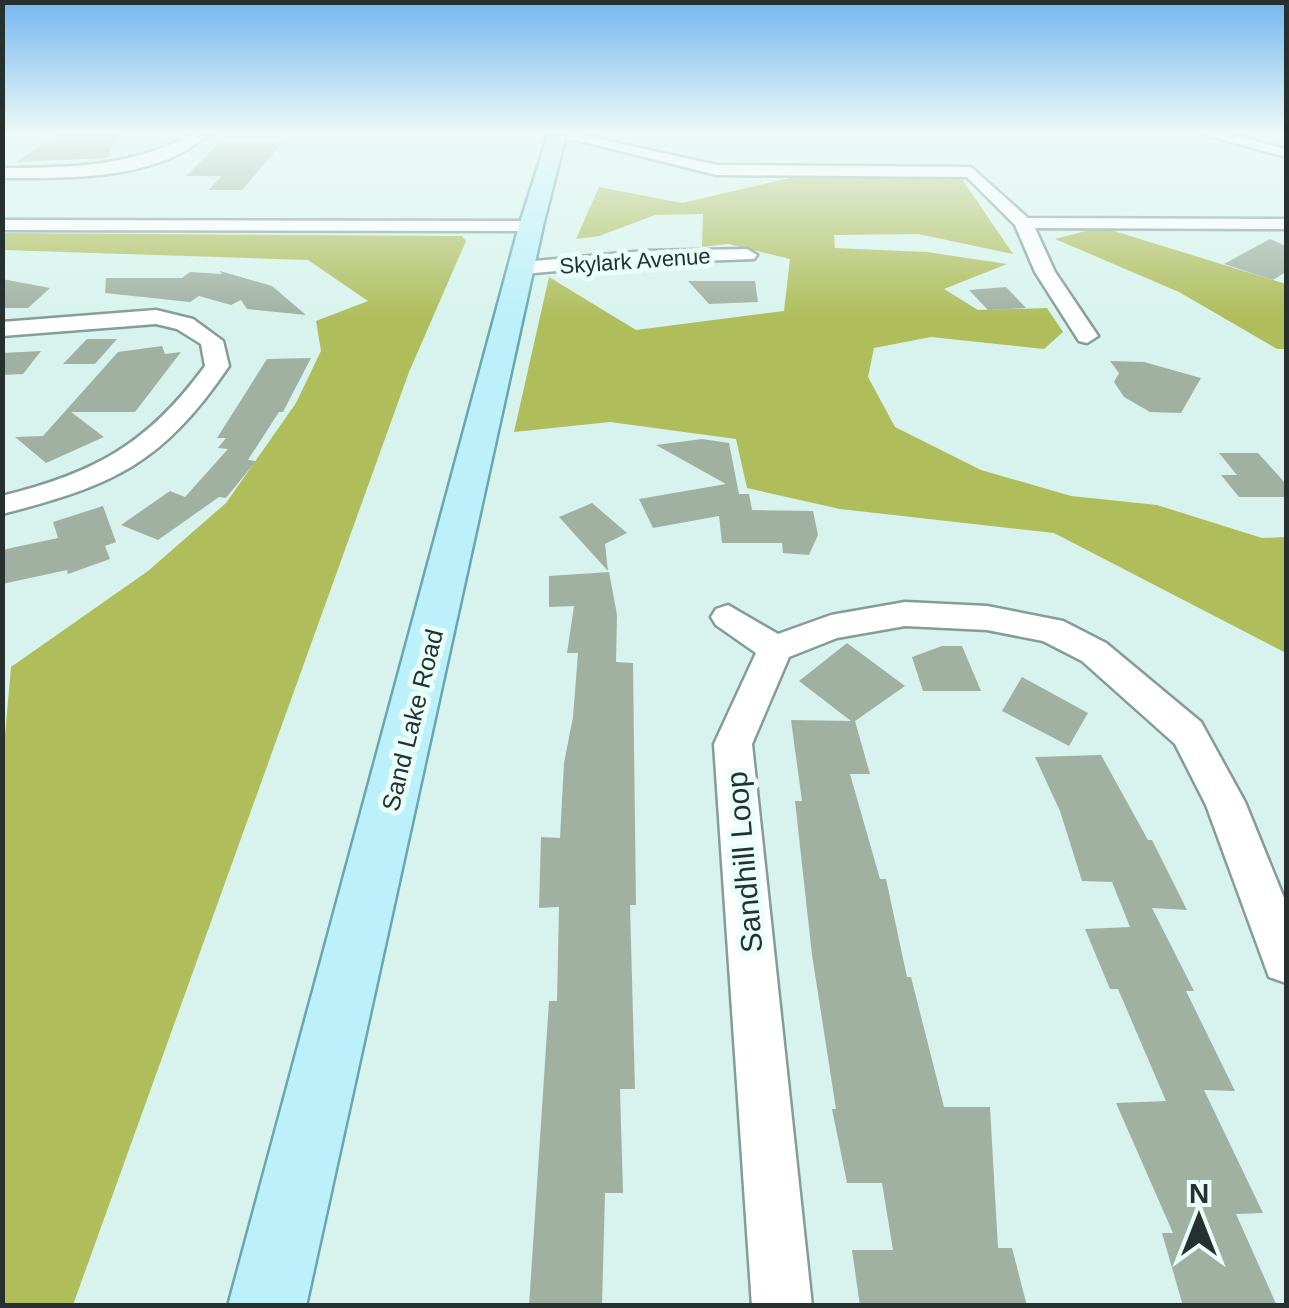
<svg xmlns="http://www.w3.org/2000/svg" width="1289" height="1308" font-family="Helvetica,sans-serif">
<style>
.forest{fill:#afbd5b}
.building{fill:#a0b1a2}
.lines{fill:none;stroke-linecap:round;stroke-linejoin:round}
.minor-casing{stroke:#849d97;stroke-width:5}
.major-casing{stroke:#6aa6b1;stroke-width:5}
.minor{fill:#fff;fill-rule:evenodd}
.major{fill:#bcf0fb;fill-rule:evenodd}
.labels{text-anchor:middle;dominant-baseline:central;stroke-width:10;stroke-linejoin:round;paint-order:stroke}
.far-street-label{font-size:22px;fill:#26302e;stroke:#e9fffa}
.street-label{font-size:25px;fill:#26302e;stroke:#e9fffa}
.near-street-label{font-size:30px;fill:#26302e;stroke:#e9fffa}
</style>
<rect width="100%" height="100%" fill="#d8f3ed"/>
<g class="forest">
<path d="M798 176 962 179 1013 254 918 234 834 235 835 248 927 252 1007 264 944 289 978 310 1047 308 1063 332 1044 349 931 337 874 348 868 377 895 427 981 470 1071 496 1157 505 1262 538 1286 537V653L1054 533 840 509 747 488 736 439 610 422 514 432 549 277 636 330 784 311 790 259 728 244 702 247 703 214 655 215 599 236 576 239 599 187 682 203Z"/>
<path d="M1101 227 1286 284V349H1277L1179 292 1055 239Z"/>
<path d="M3 233 462 236 466 241 409 372 73 1305 3 1306 2 770 11 667 148 571 226 503 296 403 321 351 316 321 368 301 308 260 3 250Z"/>
</g>
<g class="building">
<path d="M57 135H118L107 158 16 162Z"/>
<path d="M283 142 242 190H208L222 176H186L219 143Z"/>
<path d="M1270 239 1286 246V272L1273 280 1224 264Z"/>
<path d="M220 271 272 286 306 315 247 309 241 300 231 305 199 296 190 302 105 293 106 278H182L190 272 222 274Z"/>
<path d="M2 279 50 288 28 308H2Z"/>
<path d="M688 281H755L758 302 709 304Z"/>
<path d="M1006 287 1026 308 988 310 969 290Z"/>
<path d="M87 339H117L95 364H63Z"/>
<path d="M162 346 165 354 181 352 135 412H71L104 437 46 463 15 437 43 436 118 352Z"/>
<path d="M41 351 23 374 2 375V353Z"/>
<path d="M311 358 283 412H279L248 460 256 461 226 498 219 497 158 540 121 525 170 491 185 497 228 449 218 448 226 438H217L267 359Z"/>
<path d="M1110 361 1144 362 1201 378 1181 413 1150 412 1124 397 1114 382 1119 373Z"/>
<path d="M702 439 729 443 739 494H749L752 510 813 511 818 535 809 555 783 553 782 543H722L719 516 653 528 639 499 726 484 656 445Z"/>
<path d="M1219 453H1258L1286 484V497H1239L1221 475H1237Z"/>
<path d="M592 503 627 533 605 544 608 571 559 517Z"/>
<path d="M103 506 116 542 105 546 110 559 68 574 67 570 2 584V550L58 538 53 522Z"/>
<path d="M609 572 617 615 616 662 633 663 636 905H630L635 1089H620L623 1193H605L602 1306H529L549 1001H557L559 907 539 908 541 837 560 838 564 763 573 717 578 653H567L574 606 549 607V576Z"/>
<path d="M847 643 905 686 855 721 870 774H850L880 879H886L907 977H911L944 1107H990L998 1248H1012L1027 1306H860L852 1250H893L882 1183H847L832 1109H836L812 955 795 801H802L791 720 851 721 799 681Z"/>
<path d="M942 646H962L981 691H923L912 657Z"/>
<path d="M1022 677 1088 713 1069 746 1002 711Z"/>
<path d="M1101 755 1148 840H1152L1187 910 1152 908 1194 991H1186L1235 1091 1204 1090 1263 1213 1236 1214 1277 1306H1183L1162 1233H1173L1116 1103 1166 1101 1118 989H1110L1085 929 1130 927 1112 882 1082 881 1060 811 1035 757Z"/>
</g>
<g class="lines">
<g class="minor-casing">
<g id="minor">
<path d="M190 135H207C156 181 67 178 2 178V168C68 168 131 167 190 135Z"/>
<path d="M556 135H581L717 165 971 167 1028 218 1286 219V229L1035 228 1055 272 1098 336 1087 343 1079 341 1035 272 1015 225 967 177 717 175Z"/>
<path d="M1206 135H1230L1286 149V157Z"/>
<path d="M2 220 531 221 540 226 531 231 2 230Z"/>
<path d="M747 249 757 255 754 259 646 263 523 274 513 268 523 262 646 251Z"/>
<path d="M156 310 193 319 223 341 229 366C162 464 115 485 2 514V496C95 473 148 444 205 366L201 344 177 329 156 324 2 336V322Z"/>
<path d="M905 602 987 606 1063 621 1106 643 1201 722 1245 802 1286 903V983L1269 977 1206 805 1175 744 1082 661 1043 641 987 630 905 626 837 638 789 657 752 744 812 1306H752L714 744 756 653 716 625 711 617 716 609 728 605 778 634 831 615Z"/>
</g>
</g>
<g class="major-casing">
<path id="major" d="M548 135H566L543 226 306 1306H228L519 226Z"/>
</g>
<use href="#minor" class="minor"/>
<use href="#major" class="major"/>
</g>
<linearGradient id="sky" x2="0" y2="1"><stop stop-color="#75b6ef"/><stop offset="0.42" stop-color="#edfaf7"/><stop offset="1" stop-color="#edfaf7" stop-opacity="0"/></linearGradient>
<rect width="1289" height="318" fill="url(#sky)"/>
<g class="labels">
<g class="far-street-label">
<text transform="translate(635 261) rotate(-4)">Skylark Avenue</text>
</g>
<g class="street-label">
<text transform="translate(412 720) rotate(-76)">Sand Lake Road</text>
</g>
<g class="near-street-label">
<text transform="translate(744 862) rotate(-95)">Sandhill Loop</text>
</g>
</g>
<rect width="1289" height="1308" fill="none" stroke="#26302e" stroke-width="10"/>
<g transform="translate(1199 1218)" stroke="#e9fffa" stroke-width="8" paint-order="stroke">
<path d="M0-8L18 38L0 25L-18 38Z" fill="#26302e"/>
<text y="-15" font-size="28" font-weight="bold" text-anchor="middle" fill="#26302e">N</text>
</g>
</svg>
